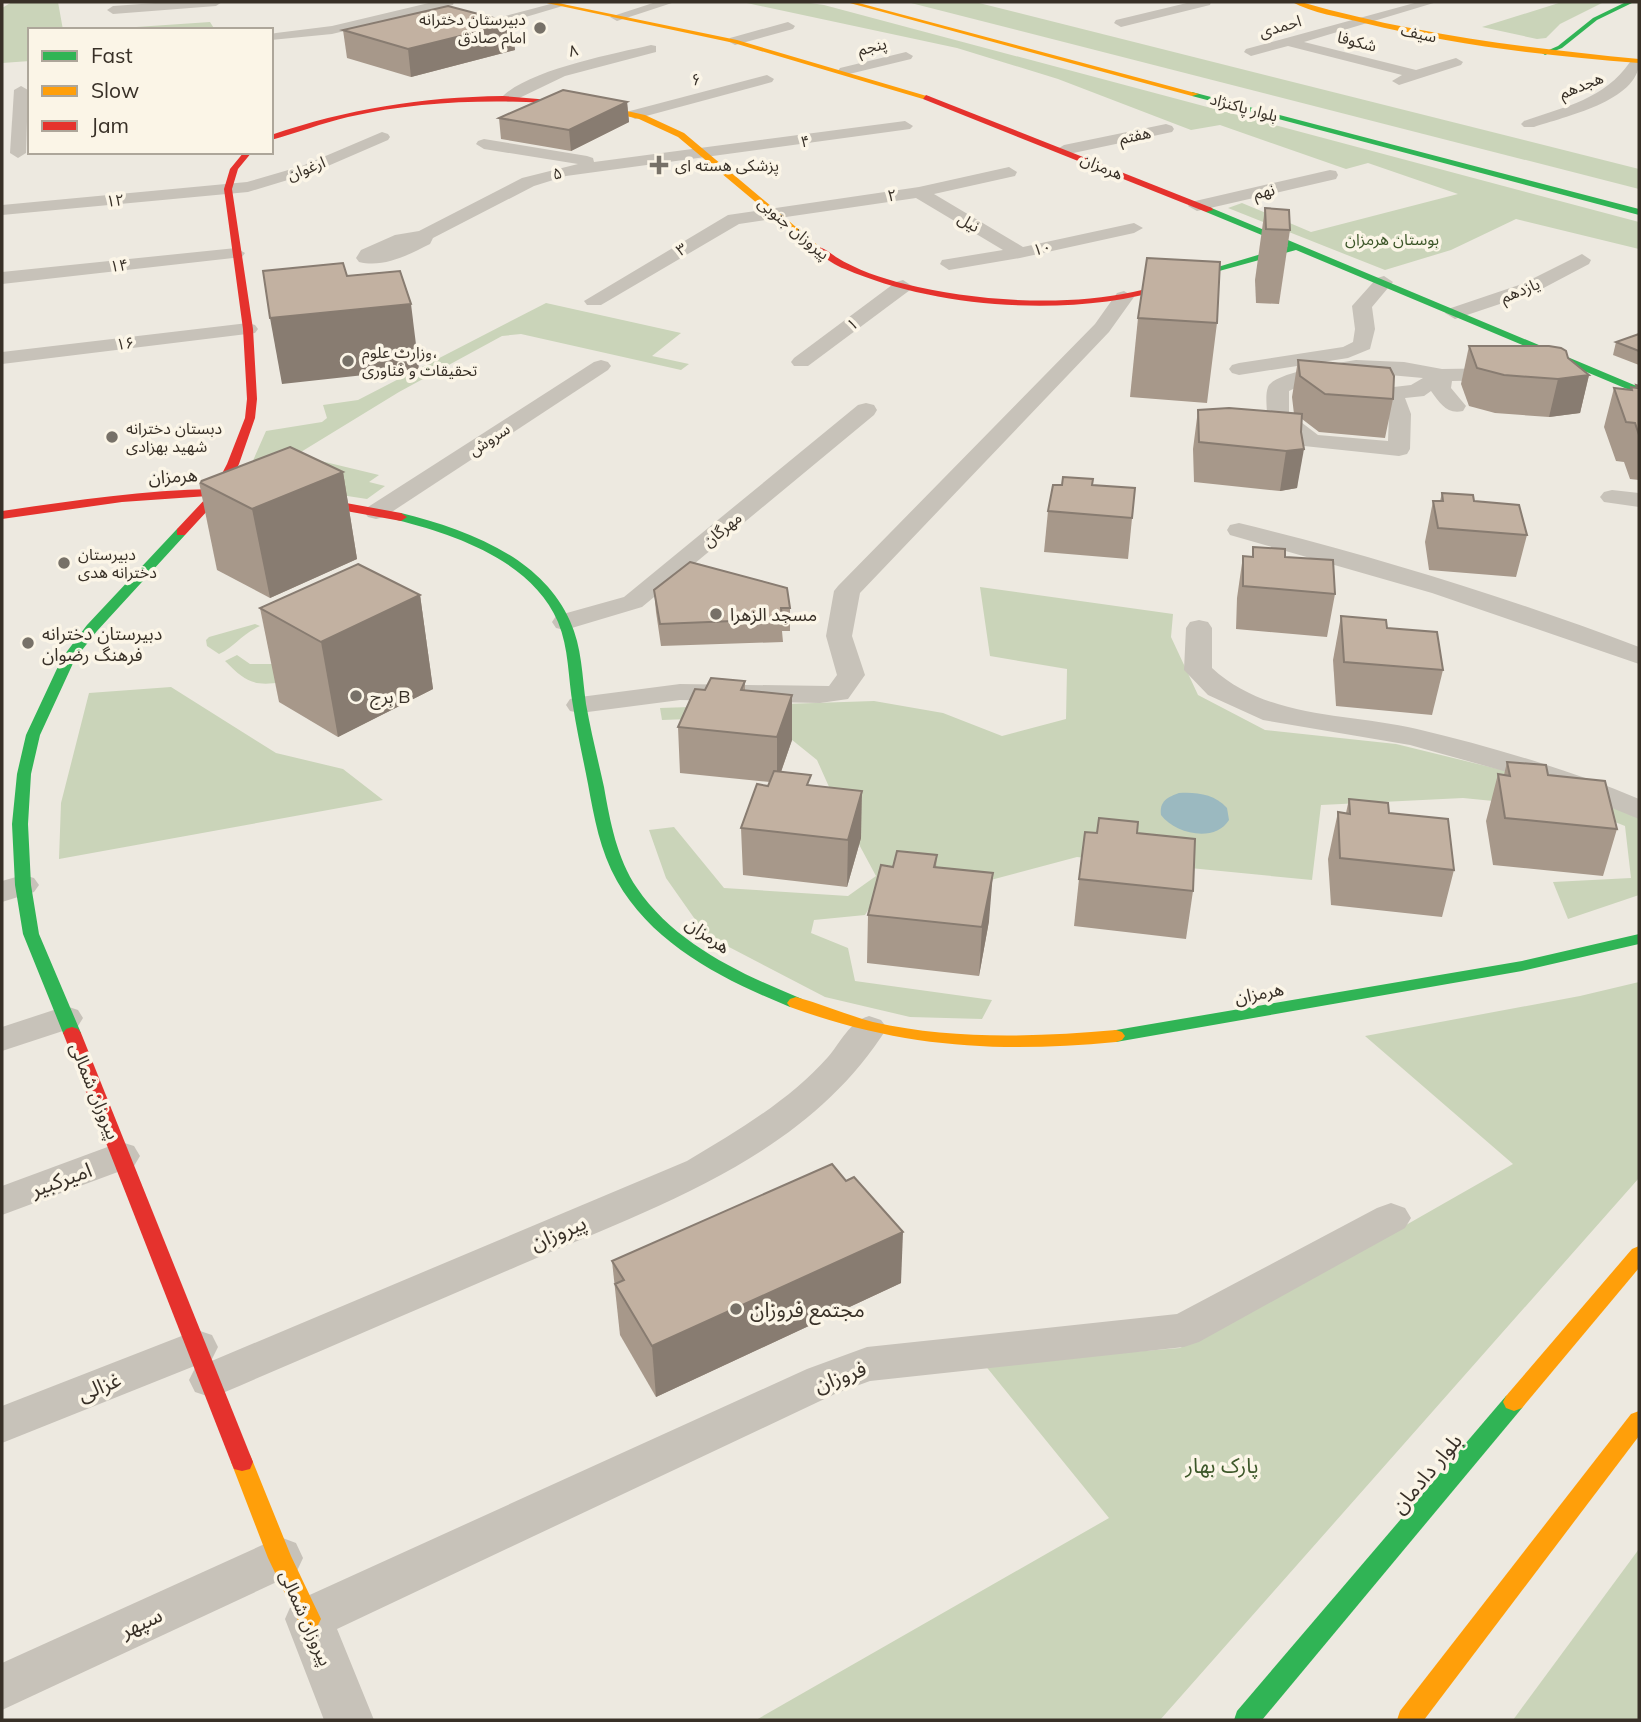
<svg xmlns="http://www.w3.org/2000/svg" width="1641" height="1722" font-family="Mulish,'Noto Sans Arabic',sans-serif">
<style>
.green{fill:#cad4b9}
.water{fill:#9bb9c0}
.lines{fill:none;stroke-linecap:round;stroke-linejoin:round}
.street{fill:#c7c2b9;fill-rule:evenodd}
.fast{fill:#30b455;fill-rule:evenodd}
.slow{fill:#ff9f0a;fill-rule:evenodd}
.jam{fill:#e5322d;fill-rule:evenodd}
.wall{fill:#a7988a}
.shaded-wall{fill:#887c71}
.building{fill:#c2b1a1;stroke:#887c71;stroke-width:2}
.poi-dot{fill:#777168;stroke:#fbf5e7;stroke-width:2.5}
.labels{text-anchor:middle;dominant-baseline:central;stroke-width:7;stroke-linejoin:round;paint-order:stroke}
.far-poi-label{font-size:16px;fill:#383027;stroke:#fbf5e7;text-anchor:start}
.far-street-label{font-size:16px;fill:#383027;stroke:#fbf5e7}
.far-park-label{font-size:16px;fill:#3d5729;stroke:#fbf5e7}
.street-label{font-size:18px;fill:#383027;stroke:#fbf5e7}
.poi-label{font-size:18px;fill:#383027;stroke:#fbf5e7;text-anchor:start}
.near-street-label{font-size:21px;fill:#383027;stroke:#fbf5e7}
.near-poi-label{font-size:21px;fill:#383027;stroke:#fbf5e7;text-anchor:start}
.near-park-label{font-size:21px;fill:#3d5729;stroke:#fbf5e7}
</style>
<rect width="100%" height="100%" fill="#ede9e0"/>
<g class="green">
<path d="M12 2H58L63 30H30V61L2 63V8Z"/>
<path d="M742 2H803L824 5 1639 222V249L1516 219 1451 250 1385 270 1228 208 1242 203 1311 232 1458 194 1368 163 1346 169 1220 125 1191 130 1058 79 957 48Z"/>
<path d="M907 2H975L1639 169V189Z"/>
<path d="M1562 2H1604L1560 24 1546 38 1537 39 1482 27Z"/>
<path d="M210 22 215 30H92Z"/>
<path d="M546 303 681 333 652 356 689 364 681 370 521 334 502 336 399 392 296 455 379 475 369 482 385 486 367 499 262 483 248 472 266 431 322 422 327 418 323 405 358 400Z"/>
<path d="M980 587 1173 614 1171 637 1198 695 1265 730 1396 744 1580 789 1639 817V895L1568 919 1553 882 1631 878 1625 826 1585 810 1463 798 1321 805 1312 880 1077 857 953 890 878 894 865 915 814 920 811 933 848 948 855 981 992 1000 982 1019 910 1017 825 997 706 935 666 878 649 830 674 827 724 888 848 896 876 876 834 798 817 760 776 727 716 718 662 720 660 708 874 701 943 713 1002 736 1066 719 1067 669 990 656Z"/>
<path d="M255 624 260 626C240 635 236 646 219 654L207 646 206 640 209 637Z"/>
<path d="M237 655 250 664H276L282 682C253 687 245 681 225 661Z"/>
<path d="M171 687 276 753 343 769 383 800 59 859 61 803 89 693Z"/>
<path d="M1639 982V1178L1160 1720H756L1109 1518 984 1364 1180 1348 1306 1282 1513 1164 1365 1036 1580 996Z"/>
<path d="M1639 1549V1720H1513Z"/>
</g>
<path class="water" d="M1179 793C1197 792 1214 794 1227 808L1229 820C1215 843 1175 834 1161 815 1159 801 1168 797 1179 793Z"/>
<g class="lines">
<g class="street">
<path d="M169 2H222L216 6 113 14 107 10 113 6Z"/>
<path d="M433 2H454L453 5 332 34 271 40V34L276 33 332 26Z"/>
<path d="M558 2 566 5 465 35 458 31 460 28Z"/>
<path d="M656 2H675L617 21 610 17Z"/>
<path d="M1191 2H1211L1210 5 1121 27 1114 23 1116 20Z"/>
<path d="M1418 2H1437L1304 42 1416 70 1456 58 1463 62 1461 65 1399 85 1392 81 1402 75 1288 46 1251 56 1244 52 1246 49Z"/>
<path d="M788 22 795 26 793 29 735 45 728 41 730 38Z"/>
<path d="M651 45 656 46V52L565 76 513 101 508 102 501 98C527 70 613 54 651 45Z"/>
<path d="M906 52 913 56 911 59 845 75 838 71 840 68Z"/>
<path d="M1635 61 1639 62C1639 101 1563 117 1534 127H1524L1521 124 1524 121C1564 107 1605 99 1630 62Z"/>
<path d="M767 75 774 79 772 82 635 119 627 114 630 111Z"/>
<path d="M21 86 28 90 26 153 18 158 10 153 14 90Z"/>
<path d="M905 121 913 126 910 129 566 176 534 186 433 238 430 244C408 255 384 268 359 262L356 258 361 250 395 235 419 231 522 178 578 164 484 149 476 144 478 141 484 139 587 156 593 158 594 162Z"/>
<path d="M1166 124 1172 126 1174 129 1172 132 1064 155 1056 150 1064 145Z"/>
<path d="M382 132 388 134 390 137 388 140 314 172 248 192 2 215V205L247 182 302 166Z"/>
<path d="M1009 167 1017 172 1015 176 934 194 1023 247 1134 223 1143 228 1134 233 1020 258 949 270 940 264 942 260 1003 250 916 198 739 224 601 305H587L584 301 728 215 919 187Z"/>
<path d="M1330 170 1336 171 1338 175 1336 179 1197 211 1188 206 1191 202Z"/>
<path d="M236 248 245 253 242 257 2 284V272Z"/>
<path d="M1582 254 1591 260 1589 264 1536 292 1455 319 1445 313 1448 309 1522 284Z"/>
<path d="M1384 276 1393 282 1372 307 1375 329 1370 349 1348 358 1239 375 1232 373 1229 369 1232 365 1239 363 1343 347 1353 342 1355 329 1352 306 1377 278Z"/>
<path d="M903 280 912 286 910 290 808 366H794L791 362 794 358 896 282Z"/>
<path d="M1124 291 1134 297 1109 332 860 593 852 636 865 675 848 699 820 703 680 700 580 713 570 711 566 705 570 699 580 697 680 684 829 686 837 675 826 636 834 591 838 586 1095 324 1117 293Z"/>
<path d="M248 323 255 325 258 329 255 333 2 364V352Z"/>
<path d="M601 360 608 362 611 366 608 370 384 517 376 519 368 517 364 512 368 507 594 362Z"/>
<path d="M1356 360 1404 362 1442 369 1506 368 1513 370 1516 374 1513 378 1506 380 1452 381 1451 388 1466 406 1463 411C1447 415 1440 403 1431 391L1424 396 1405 398 1411 414 1410 449 1407 454 1399 456 1304 446 1267 415C1267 407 1265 395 1268 387 1274 372 1340 363 1356 360ZM1356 372 1423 378 1411 385 1385 388 1382 393 1389 414 1388 441 1318 435 1289 413V391L1312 380Z"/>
<path d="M866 403 874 405 877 410 874 415 642 607 565 630 556 628 552 622 556 616 624 597 858 405Z"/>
<path d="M1612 490 1639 493V507L1604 502 1600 497 1604 492Z"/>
<path d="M1239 523C1375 556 1509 598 1639 647V664L1432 593 1230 535 1227 530 1230 525Z"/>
<path d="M1199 620 1208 622 1212 628V668C1267 719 1347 713 1417 729 1492 747 1568 769 1639 799V819L1558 786 1410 745 1263 720 1208 695 1184 670 1186 628 1190 622Z"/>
<path d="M23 875 34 878 39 885 34 892 2 902V881Z"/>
<path d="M66 1006 78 1010 83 1018 78 1026 2 1051V1027Z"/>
<path d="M869 1016 881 1020 887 1028C805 1159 652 1208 518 1266 420 1308 323 1350 225 1392L210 1397 195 1392 189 1380 195 1368 687 1161C737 1131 789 1101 828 1057 841 1042 849 1022 869 1016Z"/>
<path d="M121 1142 134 1146 140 1156 134 1166 2 1215V1186Z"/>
<path d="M1391 1203 1405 1208 1411 1218 1405 1228 1199 1342 1184 1347 870 1381 837 1393 337 1629 374 1720H324L285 1619 292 1603 807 1369 867 1347 1177 1314 1377 1208Z"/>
<path d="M197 1330 212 1335 218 1347 212 1359 2 1443V1406Z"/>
<path d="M280 1537 296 1543 303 1558 296 1573 2 1710V1663Z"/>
</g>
<g class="fast">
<path d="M1626 2H1634L1597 20 1562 48 1545 55 1542 53 1558 46 1593 18Z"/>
<path d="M1192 92 1639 209V215L1192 96Z"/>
<path d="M1209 207 1639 387V394L1296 250 1201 276V272L1288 246 1206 212V208Z"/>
<path d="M401 513C465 529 541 556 570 621 582 647 582 676 586 704 591 732 598 760 604 787 610 821 617 859 637 888 675 944 741 974 802 999L805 1003 802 1007H790C724 980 653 945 617 881 600 851 594 817 588 784 583 758 577 732 573 706 568 678 569 648 558 622 532 561 456 535 397 520L395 517Z"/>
<path d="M181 528 185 529V535L97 631 75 659 40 735 31 774 28 824 31 885 39 934 81 1033 78 1037H66L63 1033 23 934 15 885 12 824 17 774 26 735 62 658 87 625 177 529Z"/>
<path d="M1639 934V944L1522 971 1116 1042 1110 1040 1107 1036 1110 1032 1116 1030 1522 961Z"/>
<path d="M1514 1393 1522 1396 1525 1402 1522 1408 1262 1720H1234L1237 1711 1506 1396Z"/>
</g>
<g class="slow">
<path d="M542 2H553L737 40 930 97 923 99 734 43Z"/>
<path d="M846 2H855L1199 94 1192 96Z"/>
<path d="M1292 2H1301C1412 34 1525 48 1639 59V63C1547 56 1453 45 1364 23 1340 17 1312 13 1292 2Z"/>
<path d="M582 101 645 115 684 133 821 248 813 250 678 137 639 119 579 105Z"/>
<path d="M796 997C822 1004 847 1015 873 1022 953 1040 1035 1037 1116 1030L1122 1032 1125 1036 1122 1040 1116 1042C998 1053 903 1048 790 1007L787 1003 790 999Z"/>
<path d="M1639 1246V1268L1522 1408 1514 1411 1506 1408 1503 1402 1506 1396 1632 1249Z"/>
<path d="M1639 1411V1436L1424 1720H1397L1400 1711 1631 1414Z"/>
<path d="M242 1453 250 1455 253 1462 291 1556 321 1619 317 1627 309 1630 301 1627 268 1558 231 1462 234 1455Z"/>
</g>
<g class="jam">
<path d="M926 95 1212 208 1213 210 1206 212 923 99Z"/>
<path d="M503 96 586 103 582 105C504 99 425 99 348 117 322 123 297 133 271 140V135C347 109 422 97 503 96Z"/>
<path d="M244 152H252L238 169 232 189 253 329 257 399 255 418 239 464 226 489 302 495 401 513 407 517 401 521 302 503 221 496 185 535H177V529L208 496 122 502 2 519V511C72 501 143 490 214 489L227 464 245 418 247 399 243 329 224 189 230 169Z"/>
<path d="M813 246C822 246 829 252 836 257 857 270 881 278 905 284 973 301 1064 307 1133 292 1157 287 1180 277 1204 271L1209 274C1198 281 1182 284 1169 288 1073 318 937 309 845 269 833 265 823 256 813 250Z"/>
<path d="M72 1027 78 1029 81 1033 253 1462 250 1469 242 1471 234 1469 231 1462 63 1033 66 1029Z"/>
</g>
</g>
<g class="wall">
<path d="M343 30 515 50 411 77 347 58Z"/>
<path d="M627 102 629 122 571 151 501 139 499 118Z"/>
<path d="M1265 208 1290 230 1279 304 1256 303 1255 280Z"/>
<path d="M1138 318 1217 323 1207 403 1130 397Z"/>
<path d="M1639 334V365L1613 355 1616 342Z"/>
<path d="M1469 346 1568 358 1589 375 1580 413 1549 417 1495 413 1469 406 1461 384Z"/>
<path d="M1298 360 1393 399 1385 438 1319 432 1302 419 1297 488 1280 491 1194 482 1193 449 1198 410 1294 414 1292 397Z"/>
<path d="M1636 385 1639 386V480L1630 479 1624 462 1616 461 1604 427 1614 388 1631 390V387L1636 388Z"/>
<path d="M343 472 357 559 270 598 217 570 199 482Z"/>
<path d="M1062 485H1092L1135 488 1128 559 1044 552 1048 511Z"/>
<path d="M1442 493 1474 501 1527 535 1516 577 1429 570 1425 542 1433 501H1440Z"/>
<path d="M1253 547 1285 557 1335 594 1327 637 1236 629 1237 598 1243 556 1252 557Z"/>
<path d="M654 590 790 608V631H782L783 642 661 646 656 612Z"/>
<path d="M420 595 433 689 338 737 279 702 260 608Z"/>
<path d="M1341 616 1387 628 1443 670 1432 715 1336 706 1333 660Z"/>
<path d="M745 681V690L792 740 781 772 811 786 861 838 847 887 743 875 741 828 770 782 680 773 678 727Z"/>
<path d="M1507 762 1548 775 1617 829 1603 876 1493 865 1486 821 1498 774 1504 775Z"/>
<path d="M1349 799 1454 870 1442 917 1331 905 1328 859 1338 812 1346 813Z"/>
<path d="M1097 833H1137L1193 891 1186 939 1074 926 1079 879Z"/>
<path d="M937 855 936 867 989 921 979 976 867 963 868 915 893 867Z"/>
<path d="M612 1261 901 1283 656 1397 620 1335Z"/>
</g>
<g class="shaded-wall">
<path d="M513 23 515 50 411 77 408 49Z"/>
<path d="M627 102 629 122 571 151 569 130Z"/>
<path d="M411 304 419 369 282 384 270 318Z"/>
<path d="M1589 375 1580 413 1549 417 1558 379Z"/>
<path d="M1304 449 1297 488 1280 491 1286 451Z"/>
<path d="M343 472 357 559 270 598 252 509Z"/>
<path d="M420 595 433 689 338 737 321 642Z"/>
<path d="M792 695V740L777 783V737Z"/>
<path d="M862 791 861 838 847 887 848 840Z"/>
<path d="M993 873 989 921 979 976 982 927Z"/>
<path d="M903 1232 901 1283 656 1397 652 1346Z"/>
</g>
<g class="building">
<path d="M448 6 513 23 408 49 343 30Z"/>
<path d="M563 90 627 102 569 130 499 118Z"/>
<path d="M1265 208 1289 210 1290 230 1266 229Z"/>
<path d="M1147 258 1220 262 1217 323 1138 318Z"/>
<path d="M343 263 347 276 400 271 411 304 270 318 263 271Z"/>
<path d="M1639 334V351L1616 342Z"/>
<path d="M1469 346H1549L1561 348 1566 351 1568 358 1589 375 1558 379 1504 375 1477 368Z"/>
<path d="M1298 360 1390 368 1394 376 1393 399 1325 394 1300 376Z"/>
<path d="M1636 385 1639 386V435L1635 423 1626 422 1614 388 1632 390 1631 387 1637 388Z"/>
<path d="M1229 408 1302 414 1301 432 1304 449 1286 451 1199 442 1198 410Z"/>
<path d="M290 447 343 472 252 509 199 482Z"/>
<path d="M1063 477 1093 479 1092 485 1135 488 1132 518 1048 511 1053 485H1062Z"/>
<path d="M1442 493 1473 495 1474 501 1519 505 1527 535 1438 528 1433 501H1443Z"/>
<path d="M1253 547 1285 549V557L1333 560 1335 594 1243 586V556L1253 557Z"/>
<path d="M690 562 787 588 790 608H781L782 619 660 624 654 590Z"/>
<path d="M358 564 420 595 321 642 260 608Z"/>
<path d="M1341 616 1386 620 1387 628 1437 632 1443 670 1344 662Z"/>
<path d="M711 678 745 681 741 690 792 695 777 737 678 727 695 689 705 690Z"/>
<path d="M1507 762 1546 765 1548 775 1605 781 1617 829 1505 818 1498 774 1510 776Z"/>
<path d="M774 771 811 775 807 785 862 791 848 840 741 828 757 784 768 786Z"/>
<path d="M1349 799 1388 803 1389 813 1448 819 1454 870 1340 858 1338 812 1350 814Z"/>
<path d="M1099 818 1138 822 1137 833 1195 839 1193 891 1079 879 1085 832 1097 833Z"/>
<path d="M897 851 937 855 934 867 993 873 982 927 868 915 881 865 893 867Z"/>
<path d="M832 1164 846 1181 854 1177 903 1232 652 1346 615 1284 624 1280 612 1261Z"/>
</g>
<g class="poi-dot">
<circle cx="540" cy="28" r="7"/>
<path d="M655.5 154.5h7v7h7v7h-7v7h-7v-7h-7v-7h7z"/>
<circle cx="348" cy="361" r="7"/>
<circle cx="112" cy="437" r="7"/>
<circle cx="64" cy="563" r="7"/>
<circle cx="716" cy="614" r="7"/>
<circle cx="28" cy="643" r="7"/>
<circle cx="356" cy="696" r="7"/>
<circle cx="736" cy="1309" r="7"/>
</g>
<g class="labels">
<g class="far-poi-label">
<text x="526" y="19" text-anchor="end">دبیرستان دخترانه<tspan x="526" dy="18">امام صادق</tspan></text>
<text x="675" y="165">پزشکی هسته ای</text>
<text x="362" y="352">وزارت علوم،<tspan x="362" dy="18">تحقیقات و فناوری</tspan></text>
<text x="126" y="428">دبستان دخترانه<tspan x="126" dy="18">شهید بهزادی</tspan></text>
<text x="78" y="554">دبیرستان<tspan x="78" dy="18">دخترانه هدی</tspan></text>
</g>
<g class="far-street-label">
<text transform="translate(1280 26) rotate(-16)">احمدی</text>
<text transform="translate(1419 33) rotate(12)">سیف</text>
<text transform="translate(1357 41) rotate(14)">شکوفا</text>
<text transform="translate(872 46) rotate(-14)">پنجم</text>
<text transform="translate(573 50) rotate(-14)">۸</text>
<text transform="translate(696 79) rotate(-15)">۶</text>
<text transform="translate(1581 85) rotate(-22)">هجدهم</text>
<text transform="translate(1244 107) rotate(15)">بلوار پاکنژاد</text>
<text transform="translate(1135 135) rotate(-11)">هفتم</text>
<text transform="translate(805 141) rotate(-7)">۴</text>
<text transform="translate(1102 166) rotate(23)">هرمزان</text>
<text transform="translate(306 168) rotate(-21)">ارغوان</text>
<text transform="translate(557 173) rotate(-16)">۵</text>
<text transform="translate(1264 191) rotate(-13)">نهم</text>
<text transform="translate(892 195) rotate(-8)">۲</text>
<text transform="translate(115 200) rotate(-5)">۱۲</text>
<text transform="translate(969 222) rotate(31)">نیل</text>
<text transform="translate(794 228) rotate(40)">پیروزان جنوبی</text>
<text transform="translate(1042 248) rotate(-12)">۱۰</text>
<text transform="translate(681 249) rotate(-31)">۳</text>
<text transform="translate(119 265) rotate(-6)">۱۴</text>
<text transform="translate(1520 290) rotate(-22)">یازدهم</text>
<text transform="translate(852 324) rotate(-37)">۱</text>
<text transform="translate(125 343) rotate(-7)">۱۶</text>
<text transform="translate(489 439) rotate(-33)">سروش</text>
<text transform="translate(722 529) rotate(-39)">مهرگان</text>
</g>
<g class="far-park-label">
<text x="1392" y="239">بوستان هرمزان</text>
</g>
<g class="street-label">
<text transform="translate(173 476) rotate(-3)">هرمزان</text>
<text transform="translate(708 935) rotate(35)">هرمزان</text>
<text transform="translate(1259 993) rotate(-11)">هرمزان</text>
<text transform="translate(95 1091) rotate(68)">پیروزان شمالی</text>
<text transform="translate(306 1618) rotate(66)">پیروزان شمالی</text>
</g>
<g class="poi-label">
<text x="730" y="614">مسجد الزهرا</text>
<text x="42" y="633">دبیرستان دخترانه<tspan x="42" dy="21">فرهنگ رضوان</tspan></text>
<text x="370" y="696">برج B</text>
</g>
<g class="near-street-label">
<text transform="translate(61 1179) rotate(-20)">امیرکبیر</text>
<text transform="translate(558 1232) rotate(-23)">پیروزان</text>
<text transform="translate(840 1376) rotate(-20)">فروزان</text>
<text transform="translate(99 1386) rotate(-22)">غزالی</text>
<text transform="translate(1426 1473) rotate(-50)">بلوار دادمان</text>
<text transform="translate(141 1622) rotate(-25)">سپهر</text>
</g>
<g class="near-poi-label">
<text x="750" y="1309">مجتمع فروزان</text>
</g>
<g class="near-park-label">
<text x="1222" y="1465">پارک بهار</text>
</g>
</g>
<rect width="1641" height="1722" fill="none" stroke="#383027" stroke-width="7"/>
<rect x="28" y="28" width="245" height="126" fill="#fbf5e7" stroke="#ada69a" stroke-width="2"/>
<rect x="42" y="51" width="35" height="10" fill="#30b455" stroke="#ada69a" stroke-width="2"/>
<text x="91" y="63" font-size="21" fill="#383027">Fast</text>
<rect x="42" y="86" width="35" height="10" fill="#ff9f0a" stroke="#ada69a" stroke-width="2"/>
<text x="91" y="98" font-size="21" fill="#383027">Slow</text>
<rect x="42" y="121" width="35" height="10" fill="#e5322d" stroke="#ada69a" stroke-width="2"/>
<text x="91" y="133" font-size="21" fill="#383027">Jam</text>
</svg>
